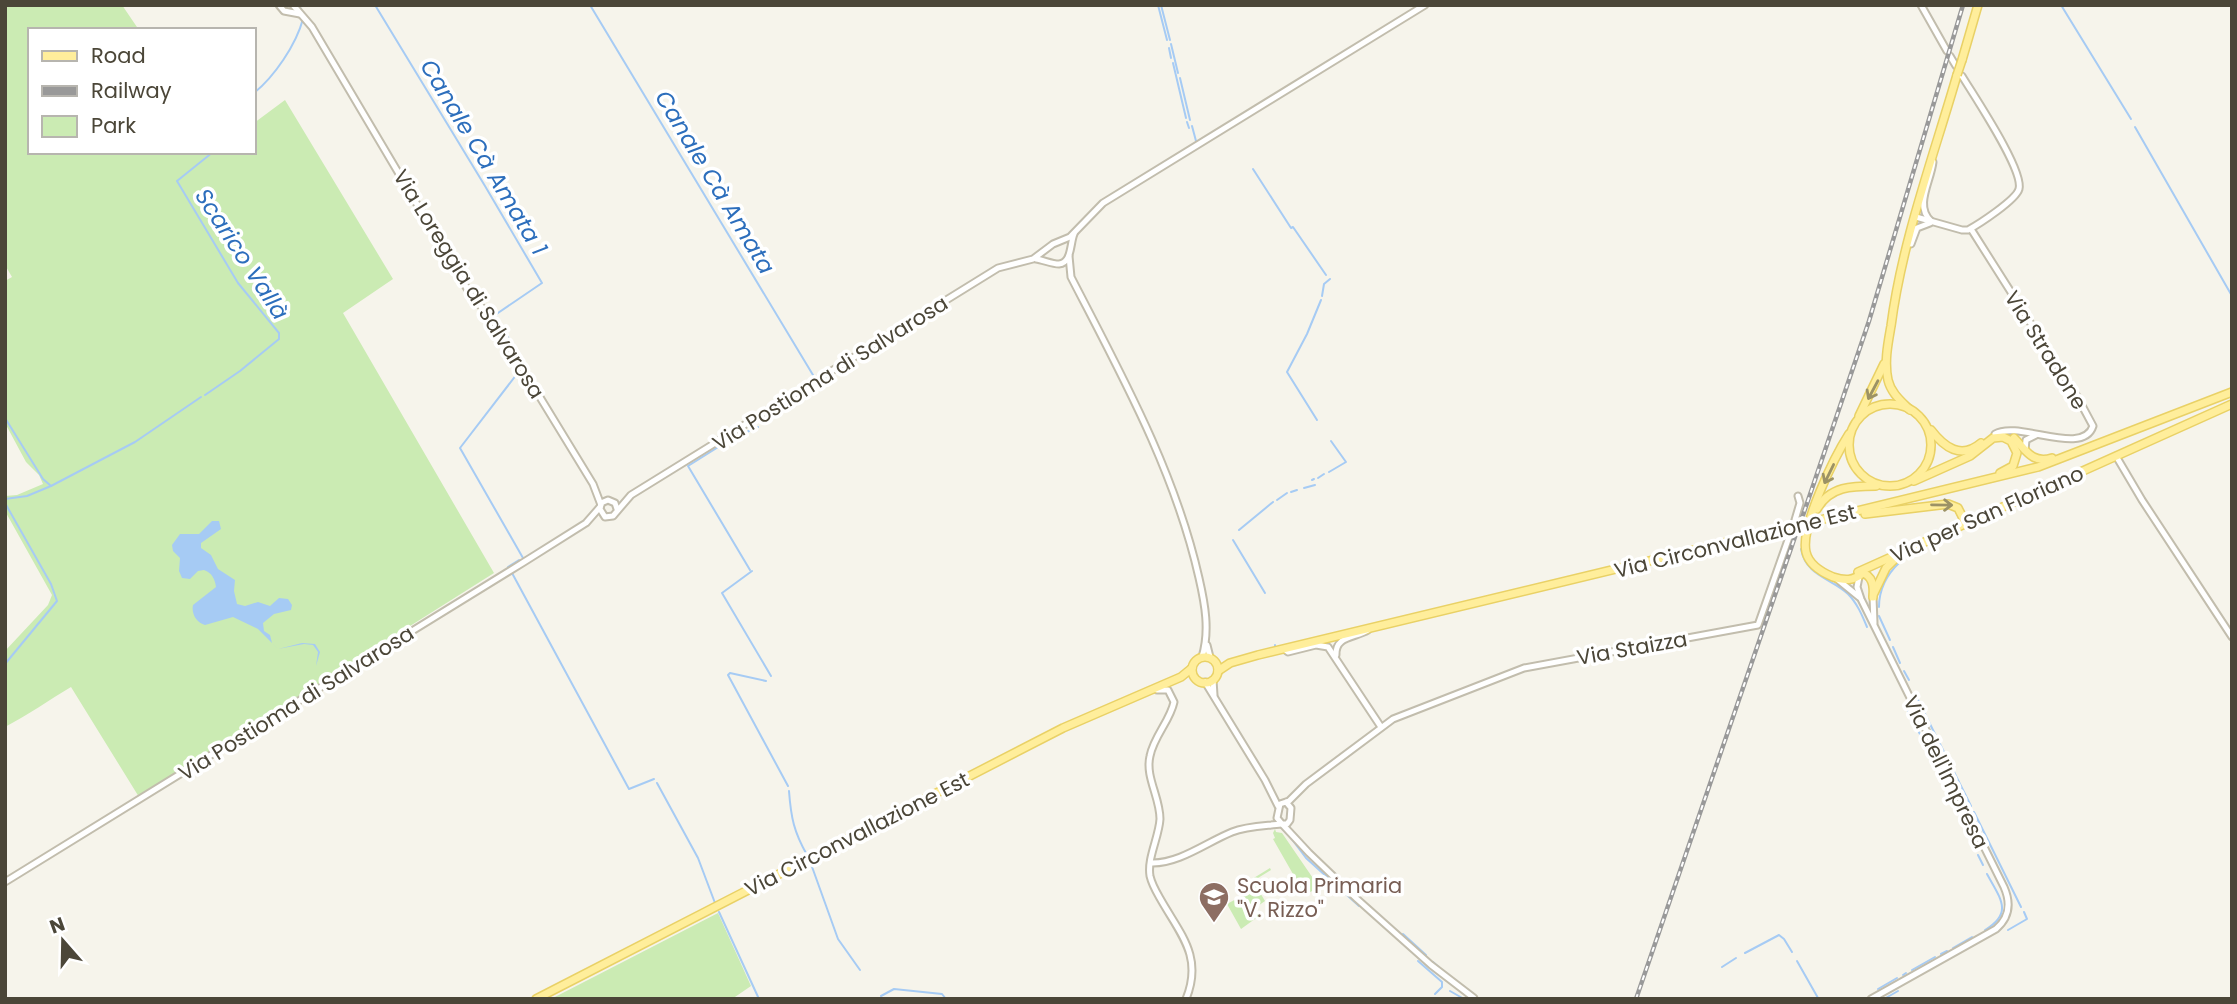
<svg xmlns="http://www.w3.org/2000/svg" width="2237" height="1004" font-family="Poppins,sans-serif">
<style>
.green{fill:#cbebb3}
.water{fill:#a6cbf4}
.lines{fill:none;stroke-linecap:round;stroke-linejoin:round}
.stream{stroke:#a6cbf4;stroke-width:2}
.minor-casing{stroke:#c2bdad;stroke-width:9}
.major-casing{stroke:#e9d166;stroke-width:10}
.minor{stroke:#fff;stroke-width:5}
.major{stroke:#ffee9b;stroke-width:7}
.rail-casing{stroke:#999;stroke-width:4.5}
.rail{stroke:#fff;stroke-width:2;stroke-dasharray:5;stroke-linecap:butt}
.major-bridge-casing{stroke:#e9d166;stroke-width:10;stroke-linecap:butt}
.major-bridge{stroke:#ffee9b;stroke-width:7}
.oneway{stroke:#9c9265}
.labels{text-anchor:middle;dominant-baseline:central;stroke-width:7;stroke-linejoin:round;paint-order:stroke}
.street-label{font-size:21px;fill:#4b4638;stroke:#fff}
.education-label{font-size:21px;fill:#785e54;stroke:#fff;text-anchor:start}
.water-label{font-size:23px;font-style:italic;fill:#2c6ebc;stroke:#fff}
</style>
<rect width="100%" height="100%" fill="#f6f4eb"/>
<g class="green">
<path d="M5 5H122L139 30H30V152H254V123L285 100 393 279 343 313 494 573 139 797 71 687C49 700 28 715 5 727V651L48 605 52 595 5 511V496L17 495 43 484 39 475 26 462 5 423V281L12 277 5 265Z"/>
<path d="M1275 829 1276 832 1282 833 1319 887 1305 895 1273 839 1275 838 1273 833Z"/>
<path d="M1270 868 1271 870 1253 881 1265 901 1255 908 1259 916 1241 929 1227 904 1249 892 1244 884Z"/>
<path d="M718 913 751 986 732 999H551Z"/>
</g>
<path class="water" d="M212 521H219L221 529 201 543V548L211 555 218 569 235 580 234 591 237 604 245 606 258 602 270 606 279 598 288 599 292 605 291 610 274 614 263 623 264 631 270 635 272 643 278 649 302 643 315 644 320 652 316 666 318 652 313 645 304 644 278 649 258 629 233 617 205 625C197 623 191 614 193 605L216 587C215 579 212 573 204 570L198 571 190 579 182 578 179 571 180 558 173 551 172 545 180 534H199Z"/>
<g class="lines">
<g class="stream">
<path d="M299 5 303 14"/>
<path d="M375 5 485 186 542 283 495 315 511 342 510 345"/>
<path d="M590 5 813 375"/>
<path d="M1158 5 1167 40"/>
<path d="M1161 5 1170 40"/>
<path d="M2061 5 2131 119"/>
<path d="M1171 44 1178 73"/>
<path d="M1169 48 1171 58"/>
<path d="M1173 63 1186 118"/>
<path d="M1180 78 1190 120"/>
<path d="M254 93C274 77 296 45 303 19"/>
<path d="M1187 122 1189 128"/>
<path d="M1192 126 1196 141"/>
<path d="M2135 127 2232 296"/>
<path d="M1253 169 1291 228 1293 227 1326 275"/>
<path d="M1322 296 1324 284 1330 279"/>
<path d="M510 351 520 370 460 448 523 558"/>
<path d="M205 395 240 371 279 339V333L238 283 177 181 213 152"/>
<path d="M765 417 818 383"/>
<path d="M5 418 43 479 51 486 27 496 5 499"/>
<path d="M1317 420 1287 372 1307 334 1321 300"/>
<path d="M1329 472 1346 462 1331 441"/>
<path d="M1318 478 1324 474"/>
<path d="M1312 480 1314 479"/>
<path d="M51 486 135 442 201 397"/>
<path d="M1304 488 1315 485"/>
<path d="M1291 492 1297 490"/>
<path d="M1277 500 1287 493"/>
<path d="M5 503 51 584 57 601 5 664"/>
<path d="M1239 530 1273 502"/>
<path d="M1233 540 1265 593"/>
<path d="M1801 549C1806 576 1831 578 1848 594 1857 603 1862 615 1867 627"/>
<path d="M508 567 519 560"/>
<path d="M750 570 688 466 731 439 758 427"/>
<path d="M752 571 722 593 771 676"/>
<path d="M512 573 629 789 654 779"/>
<path d="M1879 607C1879 589 1886 575 1900 562"/>
<path d="M1879 616 1890 640"/>
<path d="M1275 645V646"/>
<path d="M1893 647 1900 663"/>
<path d="M1904 671 1909 680"/>
<path d="M766 681 730 673 728 675 788 786"/>
<path d="M1915 694 1971 806"/>
<path d="M1907 709 1923 740"/>
<path d="M1931 756 1934 764"/>
<path d="M1941 777 1950 795"/>
<path d="M657 783 698 858 715 903"/>
<path d="M789 791C791 818 794 832 807 855"/>
<path d="M1974 812 2021 907"/>
<path d="M1288 834 1306 858 1359 906"/>
<path d="M1978 855 1983 865"/>
<path d="M811 864 838 939 860 970"/>
<path d="M719 912 759 999"/>
<path d="M1985 930C2014 913 2000 898 1987 874"/>
<path d="M2008 930 2027 919 2024 912"/>
<path d="M1403 934 1426 955"/>
<path d="M1953 948 1972 937"/>
<path d="M1745 953 1779 935 1784 939 1792 952"/>
<path d="M1941 954 1947 951"/>
<path d="M1418 961 1442 982V987L1435 994"/>
<path d="M1797 961 1818 998"/>
<path d="M1433 962 1443 971"/>
<path d="M1722 967 1736 958"/>
<path d="M1912 970 1935 957"/>
<path d="M1903 975 1906 973"/>
<path d="M1878 989 1897 978"/>
<path d="M1450 991 1464 999"/>
<path d="M881 996 894 989 942 994 946 999"/>
<path d="M1884 999 1898 991"/>
</g>
<g class="minor-casing">
<g id="minor">
<path d="M279 5 284 11 300 14"/>
<path d="M293 5 312 27 472 297 491 317 593 484 601 505"/>
<path d="M1921 5 1947 51"/>
<path d="M1950 56 1956 66"/>
<path d="M1916 217 1962 230H1968C1979 224 2016 200 2019 189 2024 170 1974 96 1962 76"/>
<path d="M1931 221C1914 206 1931 181 1933 162"/>
<path d="M1971 229 2078 398 2093 426C2083 457 2018 420 1995 434"/>
<path d="M1911 244 1917 228 1930 223"/>
<path d="M1069 256 1071 277C1121 374 1175 471 1199 578 1205 604 1210 631 1202 657"/>
<path d="M1036 259C1043 260 1052 264 1059 264 1072 263 1070 243 1074 234"/>
<path d="M2025 450 2026 440 2036 435"/>
<path d="M2116 456 2142 500 2232 637"/>
<path d="M617 509 615 503 608 500 601 503 600 509 605 517 613 516 631 495 998 268 1033 259 1053 244 1070 237 1103 203 1425 5"/>
<path d="M1859 577 1857 587 1861 599 2004 887C2011 903 2010 917 1996 929L1871 999"/>
<path d="M1837 579 1859 597"/>
<path d="M1873 597 1874 623"/>
<path d="M1207 645 1210 657"/>
<path d="M1284 649 1288 652 1316 645 1328 647 1381 727"/>
<path d="M1336 655C1335 636 1355 638 1368 630"/>
<path d="M1213 680 1214 695"/>
<path d="M1205 682 1265 780 1278 806"/>
<path d="M1157 690H1168L1174 702C1170 721 1154 736 1150 756 1145 777 1160 797 1160 819 1159 837 1147 858 1150 876 1152 885 1157 893 1161 900 1181 935 1203 957 1186 999"/>
<path d="M1286 802 1291 808 1290 820 1287 824H1282L1277 818 1280 804 1289 801 1306 784 1393 719 1524 668 1758 625 1795 520 1800 503 1798 496"/>
<path d="M1283 825 1309 853 1357 899 1431 965 1474 998"/>
<path d="M1151 863C1179 864 1207 842 1232 832 1247 826 1265 826 1281 824"/>
<path d="M5 882 524 562 586 523 600 507"/>
</g>
</g>
<g class="major-casing">
<g id="major">
<path d="M1962 60 1978 5"/>
<circle cx="1890" cy="445" r="41"/>
<path d="M1910 410C1901 401 1891 393 1888 380 1884 362 1888 343 1891 326 1902 241 1933 158 1957 75"/>
<path d="M1859 416 1884 364"/>
<path d="M1931 430C1944 447 1961 460 1981 443"/>
<path d="M1849 434C1835 456 1800 526 1806 552 1809 565 1821 572 1833 577 1845 581 1853 581 1863 573"/>
<path d="M2014 438C2026 450 2032 464 2052 458"/>
<path d="M1914 481 1970 456 1993 438 2003 437 2011 441 2017 453 2013 466 2000 473"/>
<path d="M1817 509C1830 486 1852 486 1876 486"/>
<path d="M1865 514 1948 504 1958 508 1966 524"/>
<path d="M1820 520 2038 467 2232 392"/>
<path d="M1858 572 2232 404"/>
<path d="M1861 572C1873 576 1874 586 1873 597"/>
<path d="M1874 593 1886 568 1896 558"/>
<circle cx="1205" cy="670" r="13"/>
<path d="M1218 671 1230 663 1258 655 1782 529"/>
<path d="M536 999 1063 728 1181 677 1192 668"/>
</g>
</g>
<use href="#minor" class="minor"/>
<use href="#major" class="major"/>
<g class="rail-casing">
<g id="rail">
<path d="M1801 521 1869 321 1963 5"/>
<path d="M1636 999 1797 531"/>
</g>
</g>
<use href="#rail" class="rail"/>
<g class="major-bridge-casing">
<g id="major-bridge">
<path d="M1957 75 1962 60"/>
<path d="M1782 529 1820 520"/>
</g>
</g>
<use href="#major-bridge" class="major-bridge"/>
</g>
<defs><path id="oneway-shaft" d="M-6 0H5M1.5-3L5.5 0L1.5 3" fill="none" stroke-width="1.6" stroke-linecap="round" stroke-linejoin="round" transform="scale(1.75)"/></defs>
<g class="oneway">
<use href="#oneway-shaft" transform="translate(1873 390) rotate(118)"/>
<use href="#oneway-shaft" transform="translate(1829 474) rotate(116)"/>
<use href="#oneway-shaft" transform="translate(1942 505) rotate(1)"/>
</g>
<defs>
<g id="school-pin" transform="scale(1.575)"><path d="M0 17L-7.5 6A9.5 9.5 0 1 1 7.5 6Z" fill="#8d6e63" stroke="#fff"/><path d="M0-5L7-2L0 1L-7-2ZM-4 1L0 2.5L4 1V4Q0 6-4 4Z" fill="#fff"/></g>
</defs>
<g fill-rule="evenodd">
<use href="#school-pin" x="1214" y="897"/>
</g>
<g class="labels">
<g class="street-label">
<text transform="translate(469 284) rotate(58)">Via Loreggia di Salvarosa</text>
<text transform="translate(2046 350) rotate(58)">Via Stradone</text>
<text transform="translate(830 373) rotate(-32)">Via Postioma di Salvarosa</text>
<text transform="translate(1987 514) rotate(-24)">Via per San Floriano</text>
<text transform="translate(1735 541) rotate(-14)">Via Circonvallazione Est</text>
<text transform="translate(1632 648) rotate(-10)">Via Staizza</text>
<text transform="translate(296 703) rotate(-32)">Via Postioma di Salvarosa</text>
<text transform="translate(1946 772) rotate(64)">Via dell'Impresa</text>
<text transform="translate(857 834) rotate(-27)">Via Circonvallazione Est</text>
</g>
<g class="education-label">
<text x="1237" y="885">Scuola Primaria<tspan x="1237" dy="24">"V. Rizzo"</tspan></text>
</g>
<g class="water-label">
<text transform="translate(484 157) rotate(59)">Canale Cà Amata 1</text>
<text transform="translate(715 182) rotate(59)">Canale Cà Amata</text>
<text transform="translate(242 254) rotate(57)">Scarico Vallà</text>
</g>
</g>
<rect width="2237" height="1004" fill="none" stroke="#4b4638" stroke-width="14"/>
<rect x="28" y="28" width="228" height="126" fill="#ffffff" stroke="#b7b5af" stroke-width="2"/>
<rect x="42" y="51" width="35" height="10" fill="#ffee9b" stroke="#b7b5af" stroke-width="2"/>
<text x="91" y="63" font-size="21" fill="#4b4638">Road</text>
<rect x="42" y="86" width="35" height="10" fill="#999999" stroke="#b7b5af" stroke-width="2"/>
<text x="91" y="98" font-size="21" fill="#4b4638">Railway</text>
<rect x="42" y="116" width="35" height="21" fill="#cbebb3" stroke="#b7b5af" stroke-width="2"/>
<text x="91" y="133" font-size="21" fill="#4b4638">Park</text>
<g transform="translate(63 941) rotate(340)" stroke="#ffffff" stroke-width="5" paint-order="stroke">
<path d="M0-5L12 26L0 18L-12 26Z" fill="#4b4638"/>
<text y="-10" font-size="19" font-weight="bold" text-anchor="middle" fill="#4b4638">N</text>
</g>
</svg>
